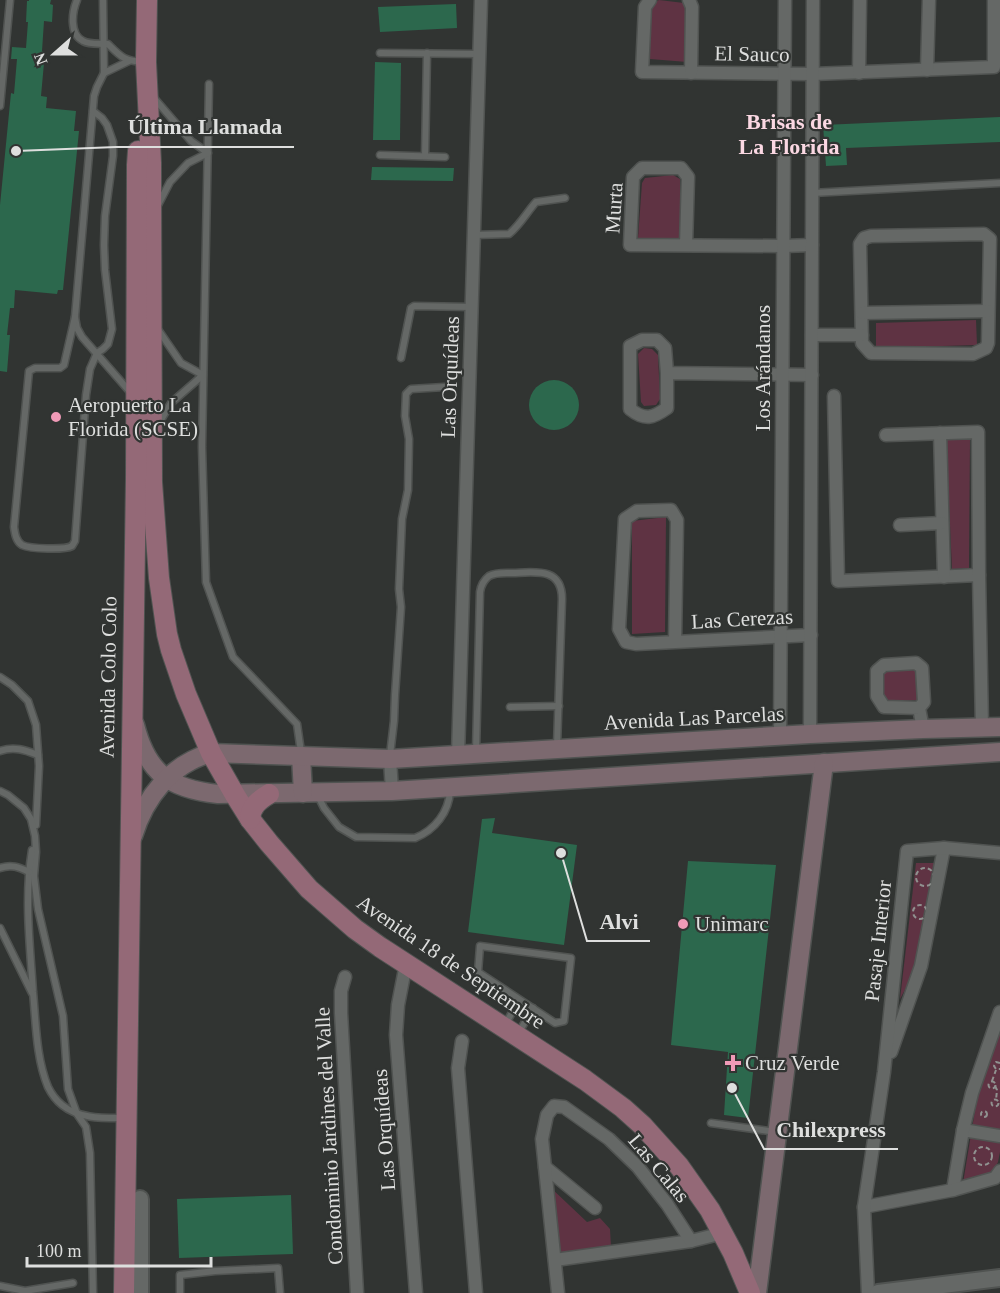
<svg xmlns="http://www.w3.org/2000/svg" width="1000" height="1293" font-family="Georgia,serif">
<style>
.green{fill:#5f3343}
.building{fill:#2c684d}
.lines{fill:none;stroke-linecap:round;stroke-linejoin:round}
.service-casing{stroke:#505351;stroke-width:9}
.minor-casing{stroke:#505351;stroke-width:15}
.tertiary-casing{stroke:#505351;stroke-width:20}
.secondary-casing{stroke:#505351;stroke-width:21}
.primary-casing{stroke:#505351;stroke-width:22}
.path{stroke:#909290;stroke-width:2;stroke-dasharray:4.5 3;stroke-linecap:butt}
.service{stroke:#656866;stroke-width:6}
.minor{stroke:#656866;stroke-width:12}
.tertiary{stroke:#656866;stroke-width:16}
.secondary{stroke:#7c696f;stroke-width:18}
.primary{stroke:#946977;stroke-width:20}
.poi-dot{fill:#f09ab7;stroke:#313432;stroke-width:2}
.labels{text-anchor:middle;dominant-baseline:central;stroke-width:4.5;stroke-linejoin:round;paint-order:stroke}
.street-label{font-size:21px;fill:#dedfde;stroke:#313432}
.poi-label{font-size:21px;fill:#dedfde;stroke:#313432;text-anchor:start}
.neighbourhood-label{font-size:22px;font-weight:bold;fill:#fbd8e3;stroke:#313432}
.leader{fill:none;stroke:#dedfde;stroke-width:2}
.callout-dot{fill:#dedfde;stroke:#313432;stroke-width:2}
.callout-label{font-size:22px;text-anchor:middle;font-weight:bold;fill:#dedfde;stroke:#313432;stroke-width:4.5;stroke-linejoin:round;paint-order:stroke}
</style>
<rect width="100%" height="100%" fill="#313432"/>
<g class="green">
<path d="M659 0 684 3 687 9V62L650 59 649 10 652 4Z"/>
<path d="M673 175 680 179V240L638 238 642 183 645 178Z"/>
<path d="M976 320 977 345 876 348V323Z"/>
<path d="M644 348 652 349 658 355 660 399 656 405 644 406 641 402 638 354Z"/>
<path d="M970 437 969 568 952 569 946 439Z"/>
<path d="M666 517 665 632 632 634V521Z"/>
<path d="M916 670 918 700 883 702 881 672Z"/>
<path d="M916 863H934L938 871 917 967 900 999Z"/>
<path d="M1000 1027V1152L998 1162 993 1173 963 1183 979 1086Z"/>
<path d="M550 1187 587 1222 600 1218 610 1229 611 1247 560 1253Z"/>
</g>
<g class="building">
<path d="M29 0H51L50 4 53 5 52 22 44 21 42 51 45 52 41 96 47 97 46 108 76 111 74 131H79L63 290H58L57 294 15 290 14 308H10L7 335H10L7 372 0 371V205L11 93 14 94 17 59H11L12 47 26 48 28 22H26L27 1H29Z"/>
<path d="M456 4 457 28 380 32 378 7Z"/>
<path d="M375 62 401 63 400 140H373Z"/>
<path d="M1000 117V142L846 148 847 165 826 166 823 125Z"/>
<path d="M372 167 454 168 453 181 371 180Z"/>
<circle cx="554" cy="405" r="25"/>
<path d="M495 818 492 833 577 845 564 945 468 932 482 819Z"/>
<path d="M688 861 776 865 748 1118 724 1115 728 1052 671 1045Z"/>
<path d="M291 1195 293 1254 179 1258 177 1199Z"/>
</g>
<g class="lines">
<g class="service-casing">
<g id="service">
<path d="M77 0C72 12 69 34 83 41 90 45 100 43 108 44 121 57 124 61 144 62"/>
<path d="M103 0 104 73 97 87 94 96 75 317 77 328 82 337 131 393"/>
<path d="M380 53 479 54"/>
<path d="M104 73 129 61"/>
<path d="M209 84 202 447 206 582 233 657 297 724 301 752"/>
<path d="M154 98 191 141 208 153 188 163 170 182 158 205"/>
<path d="M0 106 10 0"/>
<path d="M380 155 445 157"/>
<path d="M425 156 427 53"/>
<path d="M812 193 1000 183"/>
<path d="M474 235 509 234C520 225 527 212 536 202L565 198"/>
<path d="M75 317 64 365 60 368H35L29 371 14 527C15 534 16 541 22 545 30 549 65 550 72 546L75 541 86 395 90 369 97 353 103 349 108 344 112 329 105 270 104 245 105 216 113 156V142L107 125 102 118 93 111"/>
<path d="M157 328 181 363 203 375 171 403 158 425"/>
<path d="M401 358 411 308 414 306 471 307"/>
<path d="M0 677 12 685 28 701 36 725 39 766 36 825"/>
<path d="M510 707 559 706"/>
<path d="M0 751C14 746 25 750 38 755"/>
<path d="M476 751 480 592C481 585 484 580 489 576 496 572 505 573 513 573 535 572 562 567 562 599L557 746"/>
<path d="M390 755 394 721 395 695 401 607 399 589 402 519 408 490 409 439 405 416 406 394 411 389 444 387"/>
<path d="M0 791 8 795 24 808 31 819 35 836 36 852 34 876 38 909 63 1016 68 1089 77 1114 86 1127 90 1153 93 1293"/>
<path d="M318 796 324 808 339 827 356 837 415 838C435 830 449 812 450 791"/>
<path d="M32 850C24 898 30 944 33 992 36 1023 36 1058 48 1087 51 1093 57 1101 62 1105 79 1119 103 1118 124 1118"/>
<path d="M0 868C11 864 19 867 29 872"/>
<path d="M0 928 32 993"/>
<path d="M480 946 571 958 564 1021 555 1023 478 972Z"/>
<path d="M505 1025 519 1000"/>
<path d="M518 1034 533 1008"/>
<path d="M711 1123 776 1132"/>
<path d="M0 1286 25 1291 73 1283"/>
<path d="M180 1293V1275L215 1271 278 1268 280 1293"/>
</g>
</g>
<g class="minor-casing">
<g id="minor">
<path d="M650 0 645 7 642 72 813 74 994 67V0"/>
<path d="M689 0 692 7 691 73"/>
<path d="M927 70 929 0"/>
<path d="M859 73 860 0"/>
<path d="M984 234 990 239 988 343 986 348 973 354 871 353 862 343 860 244 864 238 871 236Z"/>
<path d="M686 245 688 177 681 168H642L633 177 630 245 783 246 812 245"/>
<path d="M862 313 988 311"/>
<path d="M812 335H862"/>
<path d="M667 373 665 348 657 340H642L630 346V409C645 421 653 418 667 408V373L812 375"/>
<path d="M834 396 838 581 979 575"/>
<path d="M940 433 944 577"/>
<path d="M886 435 978 432 979 575 982 727"/>
<path d="M900 525 942 523"/>
<path d="M675 642 677 520 671 510 637 511 625 519 619 629 626 642 636 644 811 635"/>
<path d="M919 708 884 707 877 696V671L884 665 916 663 922 668 924 702 919 708 923 729"/>
<path d="M810 734 813 0"/>
<path d="M780 736 785 0"/>
<path d="M458 755 481 0"/>
<path d="M390 759 392 791"/>
<path d="M406 964 398 1005 396 1035 416 1293"/>
<path d="M345 977 341 991V1013L357 1293"/>
<path d="M462 1041 458 1068 476 1293"/>
<path d="M891 1052 921 966 944 848"/>
<path d="M963 1130 1000 1136"/>
<path d="M545 1167 595 1208"/>
<path d="M953 1190 963 1130 972 1093 1000 1012"/>
<path d="M864 1207 953 1190 995 1178 1000 1171"/>
<path d="M555 1260 691 1241 723 1233"/>
<path d="M558 1293 542 1139 547 1115 554 1106 564 1107 609 1139 638 1167 667 1204 691 1241"/>
<path d="M868 1293 864 1207 884 1072 907 851 944 848 1000 853"/>
</g>
</g>
<g class="tertiary-casing">
<g id="tertiary">
<path d="M140 1293V1199"/>
<path d="M878 1293 1000 1278"/>
</g>
</g>
<g class="secondary-casing">
<g id="secondary">
<path d="M135 725C147 773 170 789 218 794L392 791 1000 752"/>
<path d="M301 756 303 793"/>
<path d="M133 836C145 797 171 764 211 753L390 759 810 734 923 729 1000 727"/>
<path d="M757 1293 824 763"/>
</g>
</g>
<g class="primary-casing">
<g id="primary">
<path d="M147 0 146 62 151 163 152 482 159 578 167 634 171 650 186 694 211 753 235 795 250 819 269 843 309 889 355 929 380 947 585 1080 623 1108 643 1126 679 1166 710 1210 733 1253 750 1293"/>
<path d="M250 819C251 806 259 800 269 794"/>
<path d="M124 1293 136 478 137 165 138 151"/>
</g>
</g>
<g class="path">
<circle cx="925" cy="877" r="9"/>
<circle cx="920" cy="912" r="7"/>
<path d="M1000 1063 996 1062 994 1066 996 1069H1000"/>
<path d="M992 1081 996 1070"/>
<circle cx="992" cy="1085" r="3.5"/>
<path d="M995 1086 997 1090 996 1100"/>
<circle cx="995" cy="1103" r="3.5"/>
<circle cx="984" cy="1114" r="3"/>
<circle cx="983" cy="1156" r="9"/>
</g>
<use href="#service" class="service"/>
<use href="#minor" class="minor"/>
<use href="#tertiary" class="tertiary"/>
<use href="#secondary" class="secondary"/>
<use href="#primary" class="primary"/>
</g>
<g class="poi-dot">
<circle cx="56" cy="417" r="6"/>
<circle cx="683" cy="924" r="6"/>
<path d="M730 1054h6v6h6v6h-6v6h-6v-6h-6v-6h6z"/>
</g>
<g class="labels">
<g class="street-label">
<text transform="translate(752 54) rotate(1)">El Sauco</text>
<text transform="translate(614 208) rotate(-86)">Murta</text>
<text transform="translate(763 368) rotate(-90)">Los Arándanos</text>
<text transform="translate(450 377) rotate(-88)">Las Orquídeas</text>
<text transform="translate(742 619) rotate(-3)">Las Cerezas</text>
<text transform="translate(108 677) rotate(-89)">Avenida Colo Colo</text>
<text transform="translate(694 718) rotate(-3)">Avenida Las Parcelas</text>
<text transform="translate(878 941) rotate(-84)">Pasaje Interior</text>
<text transform="translate(451 962) rotate(34)">Avenida 18 de Septiembre</text>
<text transform="translate(384 1130) rotate(-94)">Las Orquídeas</text>
<text transform="translate(329 1136) rotate(-93)">Condominio Jardines del Valle</text>
<text transform="translate(659 1168) rotate(50)">Las Calas</text>
</g>
<g class="poi-label">
<text x="68" y="405">Aeropuerto La<tspan x="68" dy="24">Florida (SCSE)</tspan></text>
<text x="695" y="924">Unimarc</text>
<text x="745" y="1063">Cruz Verde</text>
</g>
<g class="neighbourhood-label">
<text x="789" y="121">Brisas de<tspan x="789" dy="25">La Florida</tspan></text>
</g>
</g>
<path class="leader" d="M16 151L116 147H294M561 853L587 941H650M732 1088L764 1149H898"/>
<g class="callout-dot">
<circle cx="16" cy="151" r="6"/>
<circle cx="561" cy="853" r="6"/>
<circle cx="732" cy="1088" r="6"/>
</g>
<g class="callout-label">
<text x="205" y="134">Última Llamada</text>
<text x="619" y="929">Alvi</text>
<text x="831" y="1137">Chilexpress</text>
</g>
<g transform="translate(54 54) rotate(249)" stroke="#313432" stroke-width="4.5" paint-order="stroke">
<path d="M0-4.5L10 22L0 15L-10 22Z" fill="#dedfde"/>
<text y="-9" font-size="16" font-weight="bold" text-anchor="middle" fill="#dedfde">N</text>
</g>
<path d="M27 1257v9h184v-9" fill="none" stroke="#dedfde" stroke-width="3"/>
<text x="36" y="1257" font-size="18" fill="#dedfde" stroke="#313432" stroke-width="4.5" paint-order="stroke">100 m</text>
</svg>
